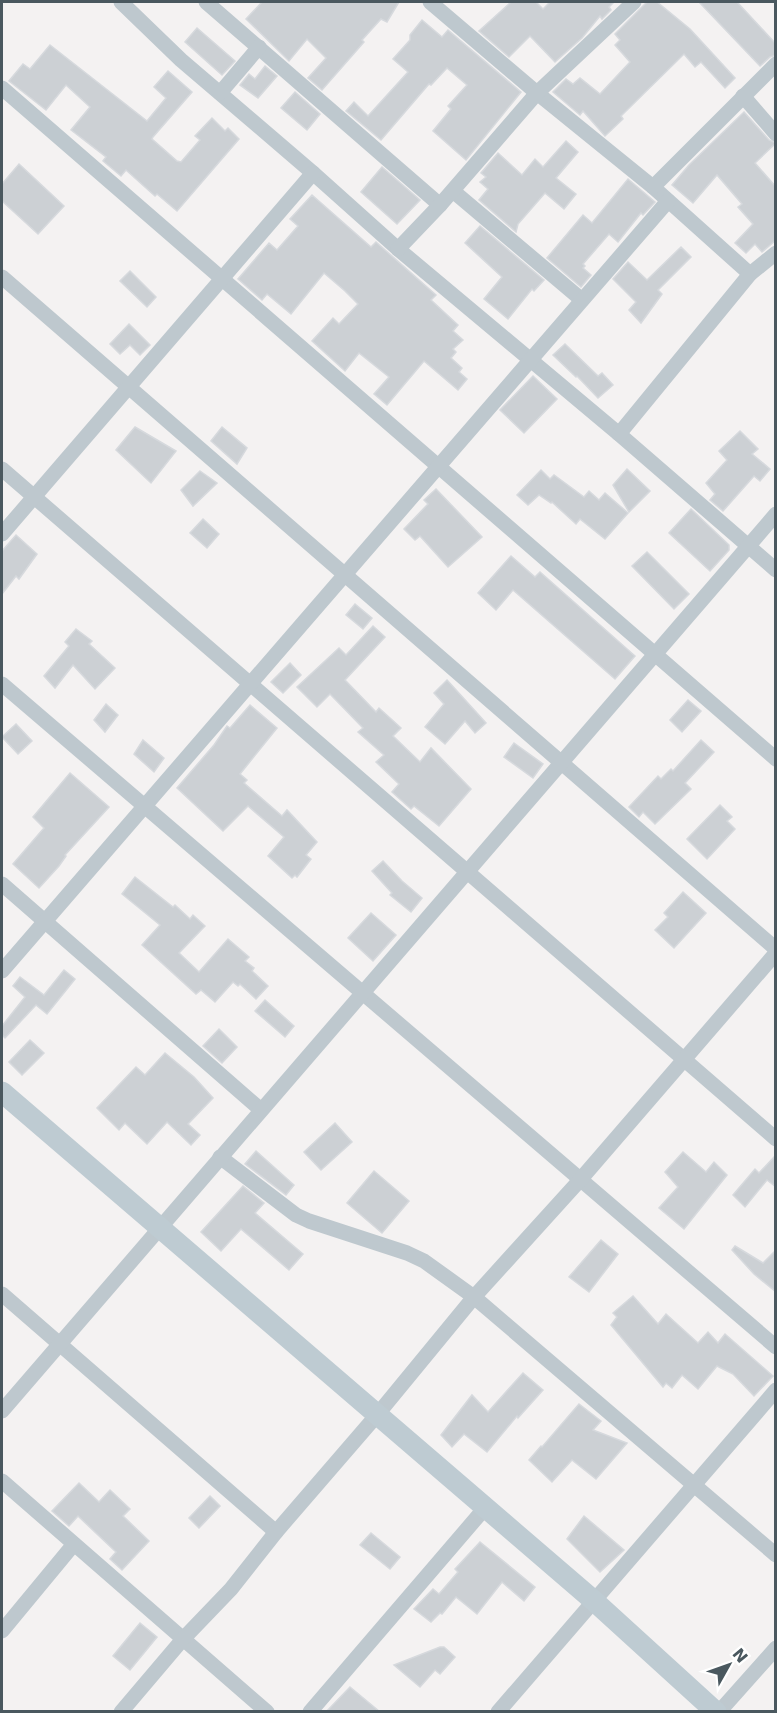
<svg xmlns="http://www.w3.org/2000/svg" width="777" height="1713" font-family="'DejaVu Sans',sans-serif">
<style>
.building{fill:#ccd0d4;stroke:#d6d9dd;stroke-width:1.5}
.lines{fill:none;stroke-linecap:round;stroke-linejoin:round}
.street{stroke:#bec8ce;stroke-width:15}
.secondary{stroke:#becbd2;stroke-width:21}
</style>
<rect width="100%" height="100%" fill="#f4f2f2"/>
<g class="building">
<path d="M262 2H399L387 22 381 19 362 40 364 42 322 90 308 78 326 58 307 39 289 61 246 19Z"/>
<path d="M511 2H536L543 9 550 2H614L609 7 611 10 602 19 600 16 582 38 555 62 530 36 509 57 479 31Z"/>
<path d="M647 2H657L690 29 735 78 725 88 701 62 695 67 684 54 621 116 623 119 605 136 583 111 580 115 553 92 566 79 573 84 580 78 600 94 630 62 615 45 620 40 615 34Z"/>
<path d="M699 2H737L776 44V55L770 57 760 66Z"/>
<path d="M422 20 442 37 448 30 521 92 466 160 433 131 451 109 448 106 467 85 447 68 431 85 429 84 381 140 346 111 354 102 368 116 408 72 393 59 410 40V35Z"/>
<path d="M197 28 235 61 222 75 185 42Z"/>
<path d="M50 45 147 121 166 98 154 87 168 71 192 92 153 137 152 139 177 161 181 162 200 140 195 136 212 118 225 131 228 128 239 139 177 211 157 194 155 196 126 170 121 176 103 161 106 157 71 130 90 107 66 85 46 110 9 81 23 64 30 69Z"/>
<path d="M265 66 277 76 258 98 240 85 249 74 255 79Z"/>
<path d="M295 92 320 114 307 130 281 108Z"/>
<path d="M744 112 769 140 776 143 755 163 776 187 775 241 762 252 755 244 746 253 735 243 753 224 738 207 742 204 717 175 693 203 672 185 689 165Z"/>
<path d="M566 141 578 152 556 178 576 194 564 209 545 193 518 224 516 232 479 200 488 189 480 182 486 177 481 173 498 153 522 175 535 159 543 167Z"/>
<path d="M19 164 64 206 38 234 2 201V184Z"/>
<path d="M382 167 420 200 397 224 361 192Z"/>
<path d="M628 179 655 202 643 215 641 213 618 242 609 234 583 264 585 266 583 268 591 275 581 287 547 258 583 215 592 223Z"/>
<path d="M312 195 371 247 376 242 436 295 431 300 458 325 453 331 463 340 453 349 456 352 451 358 462 368 459 372 467 379 458 390 424 361 387 405 374 394 389 377 359 353 345 371 312 341 333 318 339 324 358 304 345 291 324 273 291 314 267 294 262 300 238 279 269 243 277 250 298 226 290 219Z"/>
<path d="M480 226 544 280 534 291 532 289 508 319 484 299 502 277 465 243Z"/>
<path d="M681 247 691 257 658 290 662 294 641 323 629 310 636 302 613 279 628 262 647 280Z"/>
<path d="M130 271 156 297 147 307 120 281Z"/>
<path d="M129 324 150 345 140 355 130 345 120 354 110 344Z"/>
<path d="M565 344 598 376 602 373 613 385 598 398 577 376 576 377 553 355Z"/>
<path d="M533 376 557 399 524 433 500 410Z"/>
<path d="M135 427 176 451 151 483 116 450Z"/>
<path d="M222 427 247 448 237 464 211 441Z"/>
<path d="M740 431 758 449 752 454 770 469 760 481 754 476 723 511 710 500 715 494 706 483 727 460 719 451Z"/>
<path d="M627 469 650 491 629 512 613 485Z"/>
<path d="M541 470 550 479 554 475 584 497 589 491 599 500 605 493 628 513 605 539 580 519 576 524 552 502 551 503 539 495 528 505 517 495Z"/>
<path d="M200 471 217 483 193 506 181 490Z"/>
<path d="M436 489 482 537 448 567 420 536 415 540 404 529 428 504 424 500Z"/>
<path d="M691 509 729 545V550L710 571 669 533Z"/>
<path d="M203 519 219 534 207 548 190 533Z"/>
<path d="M16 535 37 554 19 579 16 576 2 594V551Z"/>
<path d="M647 552 689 594 674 609 632 566Z"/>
<path d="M511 556 535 577 540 572 635 656 615 679 513 590 496 610 478 593Z"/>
<path d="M355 604 372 618 363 629 346 615Z"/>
<path d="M373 626 385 637 345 680 376 712 379 708 401 728 393 736 420 762 431 748 471 789 439 826 414 806 411 809 392 792 399 784 376 762 384 755 358 732 363 728 330 694 317 707 297 687 339 648 346 655Z"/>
<path d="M76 629 92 641 89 644 115 668 95 689 73 665 55 688 44 676 69 646 65 642Z"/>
<path d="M290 663 301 675 283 693 271 682Z"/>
<path d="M447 680 486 723 475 733 465 721 445 744 425 727 444 704 434 693Z"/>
<path d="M688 700 701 711 682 732 670 720Z"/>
<path d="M106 704 118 715 105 732 94 720Z"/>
<path d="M250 705 277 728 240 774 247 780 244 783 282 816 287 810 317 842 306 855 311 859 297 877 295 875 292 878 268 856 284 837 248 806 223 831 177 788 214 745 227 726 230 728Z"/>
<path d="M16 724 32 741 18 754 2 737Z"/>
<path d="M143 740 164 758 154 772 134 754Z"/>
<path d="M701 740 714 752 685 783 691 789 655 824 643 812 639 817 629 807 658 776 661 779 671 769 673 771Z"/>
<path d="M514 743 543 764 533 778 504 757Z"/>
<path d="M70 773 109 807 65 855 66 856 59 866 39 888 13 864 44 828 33 817Z"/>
<path d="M720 805 732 817 727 821 735 829 707 859 687 839Z"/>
<path d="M383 861 402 881 422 898 411 912 390 895 392 893 372 871Z"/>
<path d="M135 877 173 907 175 905 190 919 193 915 205 926 179 953 199 972 228 939 249 957 245 961 254 968 252 971 268 986 256 999 240 984 238 986 233 982 215 1002 201 990 196 994 142 945 160 925 122 894Z"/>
<path d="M683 892 706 913 674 948 655 930 668 917 664 913Z"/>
<path d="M371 913 396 935 373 961 348 938Z"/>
<path d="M64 970 75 979 47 1014 36 1005 5 1038 2 1035V1026L25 997 13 986 20 977 44 995Z"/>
<path d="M265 1000 294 1026 285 1037 255 1011Z"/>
<path d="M219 1029 237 1047 222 1063 203 1046Z"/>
<path d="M30 1040 44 1053 22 1075 9 1062Z"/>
<path d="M165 1053 194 1077 213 1098 188 1124 200 1135 191 1145 167 1122 147 1144 125 1123 119 1130 97 1108 136 1067 145 1075Z"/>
<path d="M335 1123 352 1142 321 1170 304 1152Z"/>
<path d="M256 1151 294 1185 286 1195 245 1164Z"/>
<path d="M683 1152 706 1172 714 1162 727 1175 684 1229 659 1208 678 1187 665 1172Z"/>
<path d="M776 1155V1187L767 1180 745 1207 733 1195 755 1169 759 1173Z"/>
<path d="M374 1171 409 1201 382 1233 347 1203Z"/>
<path d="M243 1186 264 1203 255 1213 303 1254 289 1270 241 1229 221 1251 201 1232Z"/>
<path d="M601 1240 618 1254 589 1292 569 1277Z"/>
<path d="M735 1246 763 1263 776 1250V1292L754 1274 732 1250Z"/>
<path d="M633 1296 658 1324 666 1314 698 1343 708 1332 718 1343 725 1334 773 1376 754 1396 733 1374 717 1366 698 1389 682 1375 672 1388 666 1383 663 1387 611 1325 617 1317 613 1313Z"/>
<path d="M523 1373 543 1390 518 1418 517 1416 487 1452 464 1434 452 1447 441 1435 472 1395 488 1412Z"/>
<path d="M579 1404 601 1421 593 1430 627 1443 596 1479 572 1460 552 1482 529 1460 541 1446 542 1447Z"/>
<path d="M79 1483 99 1502 110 1490 130 1509 123 1516 149 1541 122 1570 110 1559 116 1552 78 1516 69 1526 52 1511Z"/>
<path d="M210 1496 220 1506 199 1528 189 1518Z"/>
<path d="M584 1516 624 1550 600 1572 567 1539Z"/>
<path d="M371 1533 400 1557 390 1569 360 1545Z"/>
<path d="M480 1542 535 1587 524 1601 502 1582 477 1614 456 1597 442 1614 440 1613 431 1622 414 1609 433 1589 439 1594 458 1572 455 1569Z"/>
<path d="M140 1623 157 1637 130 1670 113 1656Z"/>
<path d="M440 1647H444L455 1657 440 1674 435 1670 420 1687 394 1665Z"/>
<path d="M350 1687 380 1712H326Z"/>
</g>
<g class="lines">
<g class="street">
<path d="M121 2 181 60 313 173 398 249 619 434 776 570"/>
<path d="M206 2 440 205"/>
<path d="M430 2 537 93 653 187 750 274"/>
<path d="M2 88 776 759"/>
<path d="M220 93 259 47"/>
<path d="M743 96 776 134"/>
<path d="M653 187 776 64"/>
<path d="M453 191 582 300"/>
<path d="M398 249 440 205 537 93 634 2"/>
<path d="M2 277 776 949"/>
<path d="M619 434 750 274 776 253"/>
<path d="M2 469 776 1139"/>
<path d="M2 534 313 173"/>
<path d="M2 684 776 1347"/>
<path d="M2 884 261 1110"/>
<path d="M2 971 668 201"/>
<path d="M220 1157 296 1215 309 1221 407 1253 424 1261 474 1297 776 1555"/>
<path d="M2 1294 276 1532"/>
<path d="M2 1411 776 514"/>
<path d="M2 1481 267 1712"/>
<path d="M2 1631 74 1544"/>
<path d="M121 1712 183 1639 231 1589 276 1532 377 1415 474 1297 580 1180 776 953"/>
<path d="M310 1712 485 1508"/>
<path d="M498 1712 776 1390"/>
<path d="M719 1712 776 1648"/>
</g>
<path class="secondary" d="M2 1092 593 1600 716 1712"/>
</g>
<rect width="777" height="1713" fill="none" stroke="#4a585f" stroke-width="6"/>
<g transform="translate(729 1665) rotate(50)" stroke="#ffffff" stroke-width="4.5" paint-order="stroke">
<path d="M0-4.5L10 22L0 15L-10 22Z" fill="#4a585f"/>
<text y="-9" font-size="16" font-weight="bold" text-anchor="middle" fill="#4a585f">N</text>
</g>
</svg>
